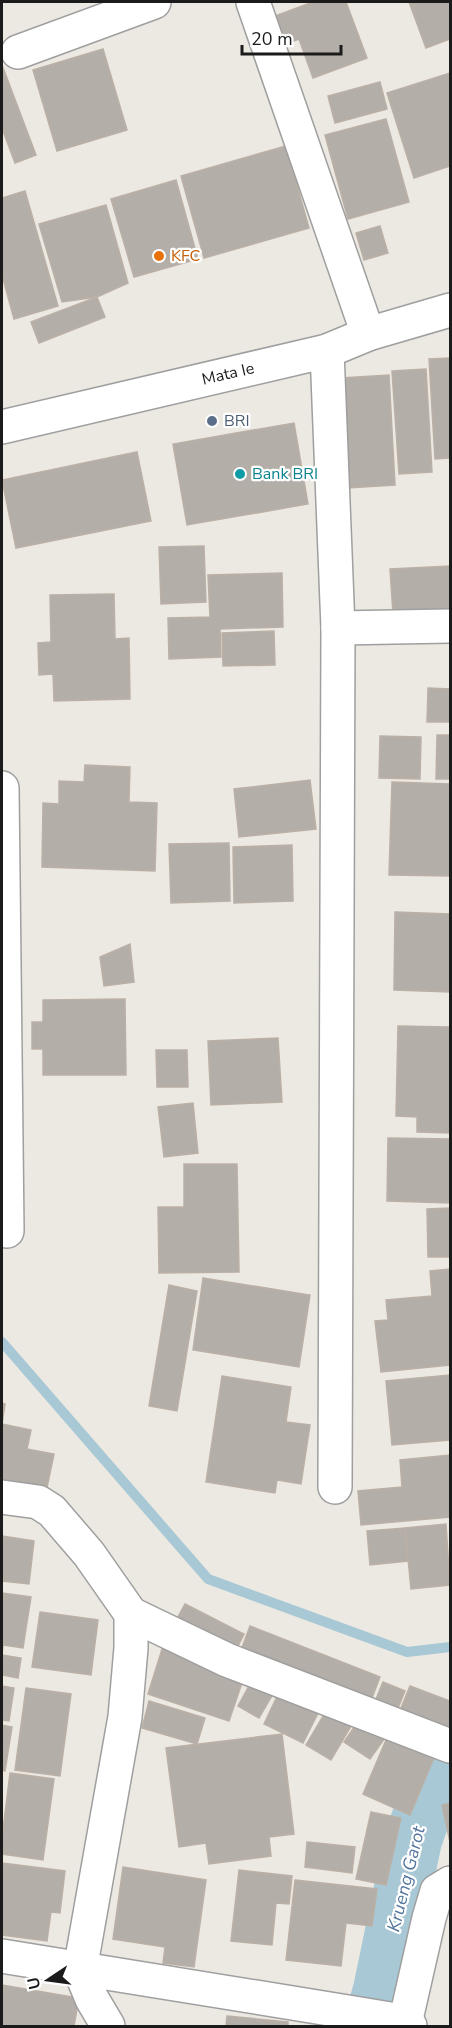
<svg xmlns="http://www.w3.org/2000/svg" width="452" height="2028" font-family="'Nunito Sans',sans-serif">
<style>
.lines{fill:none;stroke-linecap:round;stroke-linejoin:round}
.stream{stroke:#a7c8d4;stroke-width:10}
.river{stroke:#a7c8d4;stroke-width:58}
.building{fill:#b4aea8;stroke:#bbb0a6;stroke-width:1.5}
.minor-casing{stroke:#9f9f9f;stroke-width:36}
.minor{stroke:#fff;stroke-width:33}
.food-dot{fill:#e8710a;stroke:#fff;stroke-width:2}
.service-dot{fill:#5c6f8a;stroke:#fff;stroke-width:2}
.culture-dot{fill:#0f9aa8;stroke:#fff;stroke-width:2}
.labels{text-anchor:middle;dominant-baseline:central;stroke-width:4.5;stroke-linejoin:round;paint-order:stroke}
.food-label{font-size:16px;fill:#c56008;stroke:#fff;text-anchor:start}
.street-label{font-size:16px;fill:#1b1b1b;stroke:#fff}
.service-label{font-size:16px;fill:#4e5e75;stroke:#fff;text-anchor:start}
.culture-label{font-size:16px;fill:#0d838f;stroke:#fff;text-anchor:start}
.water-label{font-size:18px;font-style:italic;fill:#54769f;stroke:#fff}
</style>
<rect width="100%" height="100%" fill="#ece9e2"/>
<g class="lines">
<path class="stream" d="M2 1342 208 1579 407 1652 450 1647"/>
<path class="river" d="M372 2026 382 1990 413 1840 450 1734"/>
</g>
<g class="building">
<path d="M313 2H346L367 58 313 78 299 39 278 47 267 19Z"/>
<path d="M409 2H450V39L426 48Z"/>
<path d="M103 49 127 130 57 151 33 70Z"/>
<path d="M2 65 36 155 15 163 2 128Z"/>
<path d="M450 73V166L414 178 387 93Z"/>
<path d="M380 82 387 109 335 123 328 96Z"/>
<path d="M386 119 409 202 348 219 325 135Z"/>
<path d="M286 146 309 228 204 258 181 176Z"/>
<path d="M176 180 198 259 134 277 111 199Z"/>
<path d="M25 191 58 306 14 319 2 275V198Z"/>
<path d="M106 205 128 283 97 297 62 302 39 224Z"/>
<path d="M380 226 388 253 364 260 356 233Z"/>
<path d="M97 297 105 317 39 343 31 322Z"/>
<path d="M450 358V458L435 459 429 359Z"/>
<path d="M426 369 432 472 399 474 392 371Z"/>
<path d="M389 375 395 485 347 488 341 378Z"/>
<path d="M294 423 308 504 187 525 173 444Z"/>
<path d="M137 452 151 521 16 548 2 480Z"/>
<path d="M204 546 206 602 161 604 159 547Z"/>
<path d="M450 566V611L393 614 390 569Z"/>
<path d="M282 573 283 627 220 629 221 657 169 659 168 618 210 617 208 575Z"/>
<path d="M114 594 115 639 129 638 130 699 54 701 53 674 39 675 38 643 51 642 50 595Z"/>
<path d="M274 631 275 665 223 666 222 633Z"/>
<path d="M428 688 450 689V722H427Z"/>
<path d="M437 735H450V779H436Z"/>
<path d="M380 736 421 737 420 779 379 778Z"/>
<path d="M85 765 130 767 129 802 157 803 155 871 42 867 43 803 59 804V781L84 782Z"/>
<path d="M310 780 316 829 239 837 234 789Z"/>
<path d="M392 782 450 784V876L389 875Z"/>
<path d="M229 843 230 901 171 903 169 844Z"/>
<path d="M292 845 293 901 234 903 233 847Z"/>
<path d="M395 912 450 914V992L394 990Z"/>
<path d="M130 944 134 982 104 986 100 957Z"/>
<path d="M125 999 126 1075H43V1049H32V1022H43V1000Z"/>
<path d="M398 1026 450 1027V1133L417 1132V1117L396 1116Z"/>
<path d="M278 1038 282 1102 211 1105 208 1041Z"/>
<path d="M156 1050H187L188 1087H157Z"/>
<path d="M193 1103 198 1153 164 1157 158 1107Z"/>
<path d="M388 1138 450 1139V1203L387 1201Z"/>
<path d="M184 1164H237L239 1272 159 1273 158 1207H184Z"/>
<path d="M450 1208V1257H428L427 1209Z"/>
<path d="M450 1269V1365L381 1372 375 1321 388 1320 386 1300 432 1296 430 1271Z"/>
<path d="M203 1278 310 1295 299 1367 193 1350Z"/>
<path d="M169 1285 197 1291 177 1411 149 1406Z"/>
<path d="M450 1375V1440L392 1445 386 1381Z"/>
<path d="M222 1376 291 1387 286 1422 310 1425 301 1484 277 1480 275 1493 206 1482Z"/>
<path d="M2 1403 5 1404 2 1424 31 1430 27 1449 54 1454 46 1492 2 1483Z"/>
<path d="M450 1455V1517L361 1525 358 1491 402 1487 400 1460Z"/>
<path d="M446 1524 450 1585 411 1589 405 1528Z"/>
<path d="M405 1528 408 1561 370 1565 367 1531Z"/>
<path d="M2 1536 34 1541 29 1584 2 1581Z"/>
<path d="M2 1593 31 1597 23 1648 3 1645 2 1655 21 1658 18 1678 2 1675Z"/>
<path d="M185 1604 244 1634 233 1656 173 1626Z"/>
<path d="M40 1612 98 1620 91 1675 32 1667Z"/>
<path d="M250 1626 380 1677 367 1711 237 1661Z"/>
<path d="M163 1646 245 1674 229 1721 148 1694Z"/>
<path d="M255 1675 277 1687 259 1718 238 1706Z"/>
<path d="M383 1682 405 1691 394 1718 372 1709Z"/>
<path d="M2 1686 14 1688 9 1721 2 1720Z"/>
<path d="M410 1686 450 1701V1730L397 1718Z"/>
<path d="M26 1688 71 1694 60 1776 15 1770Z"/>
<path d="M281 1688 321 1707 303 1743 264 1724Z"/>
<path d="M149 1701 205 1718 197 1744 142 1728Z"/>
<path d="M329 1706 354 1721 331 1760 306 1745Z"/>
<path d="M361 1717 387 1735 370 1759 344 1742Z"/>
<path d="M2 1725 12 1727 5 1771 2 1770Z"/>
<path d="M389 1733 436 1753 410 1815 363 1794Z"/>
<path d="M282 1734 294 1834 269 1837 271 1856 209 1864 206 1843 179 1847 166 1748Z"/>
<path d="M10 1773 54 1779 43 1860 2 1854V1838Z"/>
<path d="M450 1803V1842L442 1805Z"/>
<path d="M371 1812 401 1818 386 1885 356 1879Z"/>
<path d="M307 1842 355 1847 352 1873 305 1867Z"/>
<path d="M2 1863 65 1871 60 1913 51 1912 47 1941 2 1935Z"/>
<path d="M123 1867 206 1880 194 1967 163 1963 165 1947 113 1939Z"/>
<path d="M239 1870 292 1876 289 1904 276 1903 272 1945 231 1941Z"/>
<path d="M295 1880 377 1889 372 1926 346 1923 341 1966 286 1960Z"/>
<path d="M2 1985 79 1998 74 2026H2Z"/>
<path d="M227 2016 288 2022V2026H226Z"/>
</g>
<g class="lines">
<g class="minor-casing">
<g id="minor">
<path d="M253 2 368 334"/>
<path d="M18 52 154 2"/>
<path d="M327 351 338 628 335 1487"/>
<path d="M2 427 327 351 368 334 450 310"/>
<path d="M338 628 450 626"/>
<path d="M2 788 7 1231"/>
<path d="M2 1497 38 1502 52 1511 89 1554 131 1614V1648L125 1717 80 1970 92 1999 108 2026"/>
<path d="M131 1614 227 1660 450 1746"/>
<path d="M2 1956 354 2013 396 2020 406 2019 410 2026"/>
<path d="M406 2019 429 1918 437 1891 450 1883"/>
</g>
</g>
<use href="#minor" class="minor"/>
</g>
<circle class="food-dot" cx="159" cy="256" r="6"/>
<circle class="service-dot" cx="212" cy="421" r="6"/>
<circle class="culture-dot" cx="240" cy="474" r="6"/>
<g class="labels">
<g class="food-label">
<text x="171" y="256">KFC</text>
</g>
<g class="street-label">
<text transform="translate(228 374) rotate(-13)">Mata Ie</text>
</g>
<g class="service-label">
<text x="224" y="421">BRI</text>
</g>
<g class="culture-label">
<text x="252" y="474">Bank BRI</text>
</g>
<g class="water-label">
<text transform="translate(406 1879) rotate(-76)">Krueng Garot</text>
</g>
</g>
<rect width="452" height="2028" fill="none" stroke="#1b1b1b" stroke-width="6"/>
<g transform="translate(48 1980) rotate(257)" stroke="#ffffff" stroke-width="4.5" paint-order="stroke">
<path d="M0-4.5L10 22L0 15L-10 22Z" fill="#1b1b1b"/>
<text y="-9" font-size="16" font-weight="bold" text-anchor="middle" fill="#1b1b1b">U</text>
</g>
<path d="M242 45v9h99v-9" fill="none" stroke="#1b1b1b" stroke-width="3"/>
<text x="251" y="45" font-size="18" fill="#1b1b1b" stroke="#ffffff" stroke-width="4.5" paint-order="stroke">20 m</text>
</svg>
